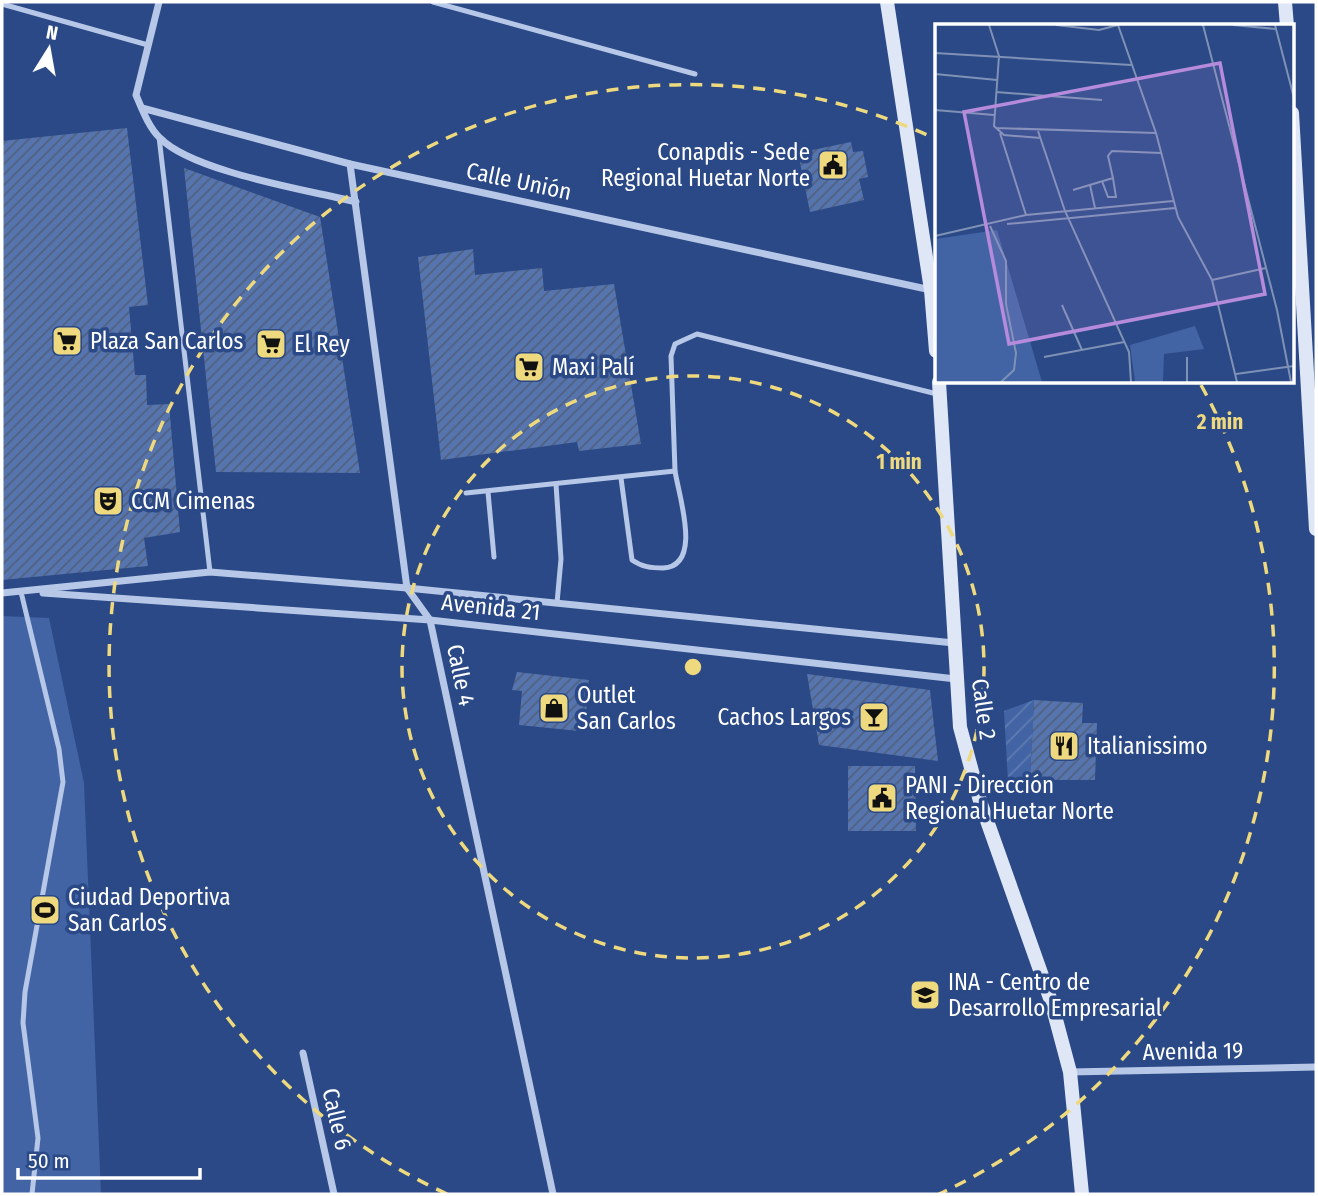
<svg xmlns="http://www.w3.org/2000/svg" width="1318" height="1196" font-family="'Fira Sans Condensed',sans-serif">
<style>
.park{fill:#4264a4}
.garden{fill:url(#garden-furrows)}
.building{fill:url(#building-hatch)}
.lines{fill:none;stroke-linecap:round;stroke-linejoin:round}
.service{stroke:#b6c7e7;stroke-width:5}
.minor{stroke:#b6c7e7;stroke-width:7}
.secondary{stroke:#dfe7f7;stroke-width:14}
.ring{fill:none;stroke:#eed97e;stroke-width:3.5;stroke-dasharray:12 9}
.labels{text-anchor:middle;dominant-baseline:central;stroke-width:7;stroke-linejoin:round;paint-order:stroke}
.poi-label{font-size:23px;fill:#fff;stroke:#2a4986;text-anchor:start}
.street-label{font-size:23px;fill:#fff;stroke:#2a4986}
.inset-road{fill:none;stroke:#7f92b6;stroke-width:2}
.view{fill:#b68bdc;fill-opacity:0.15;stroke:#b68bdc;stroke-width:3.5}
.inset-edge{fill:none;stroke:#fff;stroke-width:3.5}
.centre{fill:#eed97e;stroke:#2a4986;stroke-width:3.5}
.ring-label{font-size:21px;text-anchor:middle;font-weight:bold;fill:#eed97e;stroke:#2a4986;stroke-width:7;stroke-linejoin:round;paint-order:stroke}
</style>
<defs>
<pattern id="garden-furrows" width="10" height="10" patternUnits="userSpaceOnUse" patternTransform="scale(1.75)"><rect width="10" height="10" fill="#4264a4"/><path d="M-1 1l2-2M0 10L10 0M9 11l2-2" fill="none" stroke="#5e7bb2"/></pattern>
<pattern id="building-hatch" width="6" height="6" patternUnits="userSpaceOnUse" patternTransform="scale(1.75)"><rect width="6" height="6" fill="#5675af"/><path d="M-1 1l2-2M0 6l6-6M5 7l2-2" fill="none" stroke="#51607e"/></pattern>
</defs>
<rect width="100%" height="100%" fill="#2a4986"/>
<path class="park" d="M2 616 49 618 84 783 101 1194H2Z"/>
<path class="garden" d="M1034 700 1030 780 1008 781 1004 711Z"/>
<g class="building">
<path d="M127 128 148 305 129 307 135 375H146L147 405 169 404 180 532 144 538 148 566 2 580V141Z"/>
<path d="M851 142 853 152 863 151 868 177 859 179 864 200 810 212 798 153Z"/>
<path d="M184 168 320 217 360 473 216 472Z"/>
<path d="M473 249 475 275 542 268 544 291 614 284 641 444 579 451 577 442 441 460 418 257Z"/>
<path d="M517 672 589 680 585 725 579 731 519 725 522 691 512 690Z"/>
<path d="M807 674 930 690 938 761 819 745Z"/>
<path d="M1034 700 1083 703 1082 723H1097L1095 780H1030Z"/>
<path d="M848 766H915L916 831H848Z"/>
</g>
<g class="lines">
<g class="service">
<path d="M433 2 695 74"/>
<path d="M2 4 148 45"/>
<path d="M159 137 210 572"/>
<path d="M621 478 632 560C642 567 651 568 663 568 703 566 679 497 675 471"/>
<path d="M556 484 561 559 557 603"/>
<path d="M488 492 494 557"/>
<path d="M466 493 675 471 671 356 675 344 697 334 937 394"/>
<path d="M21 592 59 749 63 782 25 992 23 1023 38 1138 32 1194"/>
</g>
<g class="minor">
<path d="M159 2 136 95C142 109 149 128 160 138 193 172 308 190 356 202"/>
<path d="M142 108 350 164 931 290"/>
<path d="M350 164 407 588 430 620 553 1194"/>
<path d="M2 593 210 572 407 588 954 643"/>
<path d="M43 593 430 620 956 679"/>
<path d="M303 1053 334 1194"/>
<path d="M1070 1072 1316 1067"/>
</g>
<g class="secondary">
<path d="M887 2 931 290 936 351"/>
<path d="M1285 2 1287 26"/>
<path d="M1292 113 1316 529"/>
<path d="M939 382 960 727 980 801 1051 1001 1070 1072 1082 1194"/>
</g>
</g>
<g class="ring">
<circle cx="693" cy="667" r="291"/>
<path d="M447 1194A581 581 0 0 1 934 138M1201 385A581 581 0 0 1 939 1194"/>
</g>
<defs>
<g id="civic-square" transform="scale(1.575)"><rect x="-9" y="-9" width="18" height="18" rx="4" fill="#eed97e" stroke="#2a4986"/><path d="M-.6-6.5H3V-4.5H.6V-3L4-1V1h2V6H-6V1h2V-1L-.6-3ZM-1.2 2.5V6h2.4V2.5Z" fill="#111"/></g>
<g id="supermarket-square" transform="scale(1.575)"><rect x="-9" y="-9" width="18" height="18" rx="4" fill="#eed97e" stroke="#2a4986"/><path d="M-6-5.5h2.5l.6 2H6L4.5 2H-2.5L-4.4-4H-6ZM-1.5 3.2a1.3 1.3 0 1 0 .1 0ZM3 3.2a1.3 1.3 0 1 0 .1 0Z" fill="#111"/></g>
<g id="theatre-square" transform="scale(1.575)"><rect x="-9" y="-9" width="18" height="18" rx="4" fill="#eed97e" stroke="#2a4986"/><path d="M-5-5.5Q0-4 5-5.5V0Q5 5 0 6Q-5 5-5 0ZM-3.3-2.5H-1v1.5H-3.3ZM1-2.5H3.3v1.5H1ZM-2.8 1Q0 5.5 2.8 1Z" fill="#111"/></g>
<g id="shop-square" transform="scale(1.575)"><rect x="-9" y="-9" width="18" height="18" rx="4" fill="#eed97e" stroke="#2a4986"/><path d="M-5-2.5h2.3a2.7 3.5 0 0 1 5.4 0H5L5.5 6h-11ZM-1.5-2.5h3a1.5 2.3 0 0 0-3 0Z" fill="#111"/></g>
<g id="bar-square" transform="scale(1.575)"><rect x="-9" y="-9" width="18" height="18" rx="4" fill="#eed97e" stroke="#2a4986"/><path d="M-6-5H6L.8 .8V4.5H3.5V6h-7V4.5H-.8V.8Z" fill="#111"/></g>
<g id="restaurant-square" transform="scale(1.575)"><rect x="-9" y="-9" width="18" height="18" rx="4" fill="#eed97e" stroke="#2a4986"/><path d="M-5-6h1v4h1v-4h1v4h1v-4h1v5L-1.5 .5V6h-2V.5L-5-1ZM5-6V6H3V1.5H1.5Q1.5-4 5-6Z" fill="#111"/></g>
<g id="stadium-square" transform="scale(1.575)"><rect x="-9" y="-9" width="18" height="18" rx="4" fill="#eed97e" stroke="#2a4986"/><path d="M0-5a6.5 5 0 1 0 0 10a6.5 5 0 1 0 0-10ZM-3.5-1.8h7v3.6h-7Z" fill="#111"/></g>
<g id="university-square" transform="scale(1.575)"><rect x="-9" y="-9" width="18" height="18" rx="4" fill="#eed97e" stroke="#2a4986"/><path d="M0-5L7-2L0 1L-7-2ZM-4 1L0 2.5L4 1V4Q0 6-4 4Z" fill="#111"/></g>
</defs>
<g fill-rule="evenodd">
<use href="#civic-square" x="833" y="165"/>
<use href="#supermarket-square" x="67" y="341"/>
<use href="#supermarket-square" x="271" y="344"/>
<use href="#supermarket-square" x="529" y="367"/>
<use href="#theatre-square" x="108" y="501"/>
<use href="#shop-square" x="554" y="708"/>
<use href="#bar-square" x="874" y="717"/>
<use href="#restaurant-square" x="1064" y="746"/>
<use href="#civic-square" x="882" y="798"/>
<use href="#stadium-square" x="45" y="910"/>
<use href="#university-square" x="925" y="995"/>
</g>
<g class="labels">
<g class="poi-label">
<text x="810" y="152" text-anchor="end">Conapdis - Sede<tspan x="810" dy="26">Regional Huetar Norte</tspan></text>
<text x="90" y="341">Plaza San Carlos</text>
<text x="294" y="344">El Rey</text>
<text x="552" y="367">Maxi Palí</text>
<text x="131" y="501">CCM Cimenas</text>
<text x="577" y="695">Outlet<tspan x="577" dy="26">San Carlos</tspan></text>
<text x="851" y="717" text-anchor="end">Cachos Largos</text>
<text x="1087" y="746">Italianissimo</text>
<text x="905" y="785">PANI - Dirección<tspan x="905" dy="26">Regional Huetar Norte</tspan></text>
<text x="68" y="897">Ciudad Deportiva<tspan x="68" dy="26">San Carlos</tspan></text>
<text x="948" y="982">INA - Centro de<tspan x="948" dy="26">Desarrollo Empresarial</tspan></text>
</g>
<g class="street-label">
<text transform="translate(519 181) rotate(12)">Calle Unión</text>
<text transform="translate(491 607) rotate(6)">Avenida 21</text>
<text transform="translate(461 675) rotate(78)">Calle 4</text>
<text transform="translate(984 709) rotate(82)">Calle 2</text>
<text transform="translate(1193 1051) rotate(-1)">Avenida 19</text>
<text transform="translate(337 1119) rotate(77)">Calle 6</text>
</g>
</g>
<g transform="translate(935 24)">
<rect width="359" height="359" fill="#2a4986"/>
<path d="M62 206 107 358H0V215ZM260 302 269 325 229 330 228 358H200L195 321Z" fill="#4264a4"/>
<path class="inset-road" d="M54 1 64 32 59 102 69 111 106 114M121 1 164 6 183 1M183 1 221 109 243 193 277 256 302 358M268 1 342 286 356 358M298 1 341 5M340 1 359 74M0 29 196 41M0 50 62 56M61 68 167 76M0 86 59 91M61 104 221 109M103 107 130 187 194 328 196 358M65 109 91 191M167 157 173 173H181L178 154M155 161 160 184M138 166 178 154 173 132 177 127 226 129M72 200 240 184M55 202 71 237V280L81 329 79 346 66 358M0 212 91 191 238 177M277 256 331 244M127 281 147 326M109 333 189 318M252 333V358M301 350 359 342"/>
<path class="view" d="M285 39 330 270 74 320 29 88Z"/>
<rect width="359" height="359" class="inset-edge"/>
</g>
<circle cx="693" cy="667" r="10" class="centre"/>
<g class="ring-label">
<text x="1220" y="429">2 min</text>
<text x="899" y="469">1 min</text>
</g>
<rect width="1318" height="1196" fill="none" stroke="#ffffff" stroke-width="7"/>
<g transform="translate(49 49) rotate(11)" stroke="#2a4986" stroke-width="5" paint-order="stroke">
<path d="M0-5L12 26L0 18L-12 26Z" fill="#ffffff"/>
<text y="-10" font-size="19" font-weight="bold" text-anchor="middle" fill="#ffffff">N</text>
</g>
<path d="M18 1168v10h182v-10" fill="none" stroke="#ffffff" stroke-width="3.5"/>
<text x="28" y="1168" font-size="21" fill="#ffffff" stroke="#2a4986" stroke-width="5" paint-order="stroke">50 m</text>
</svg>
